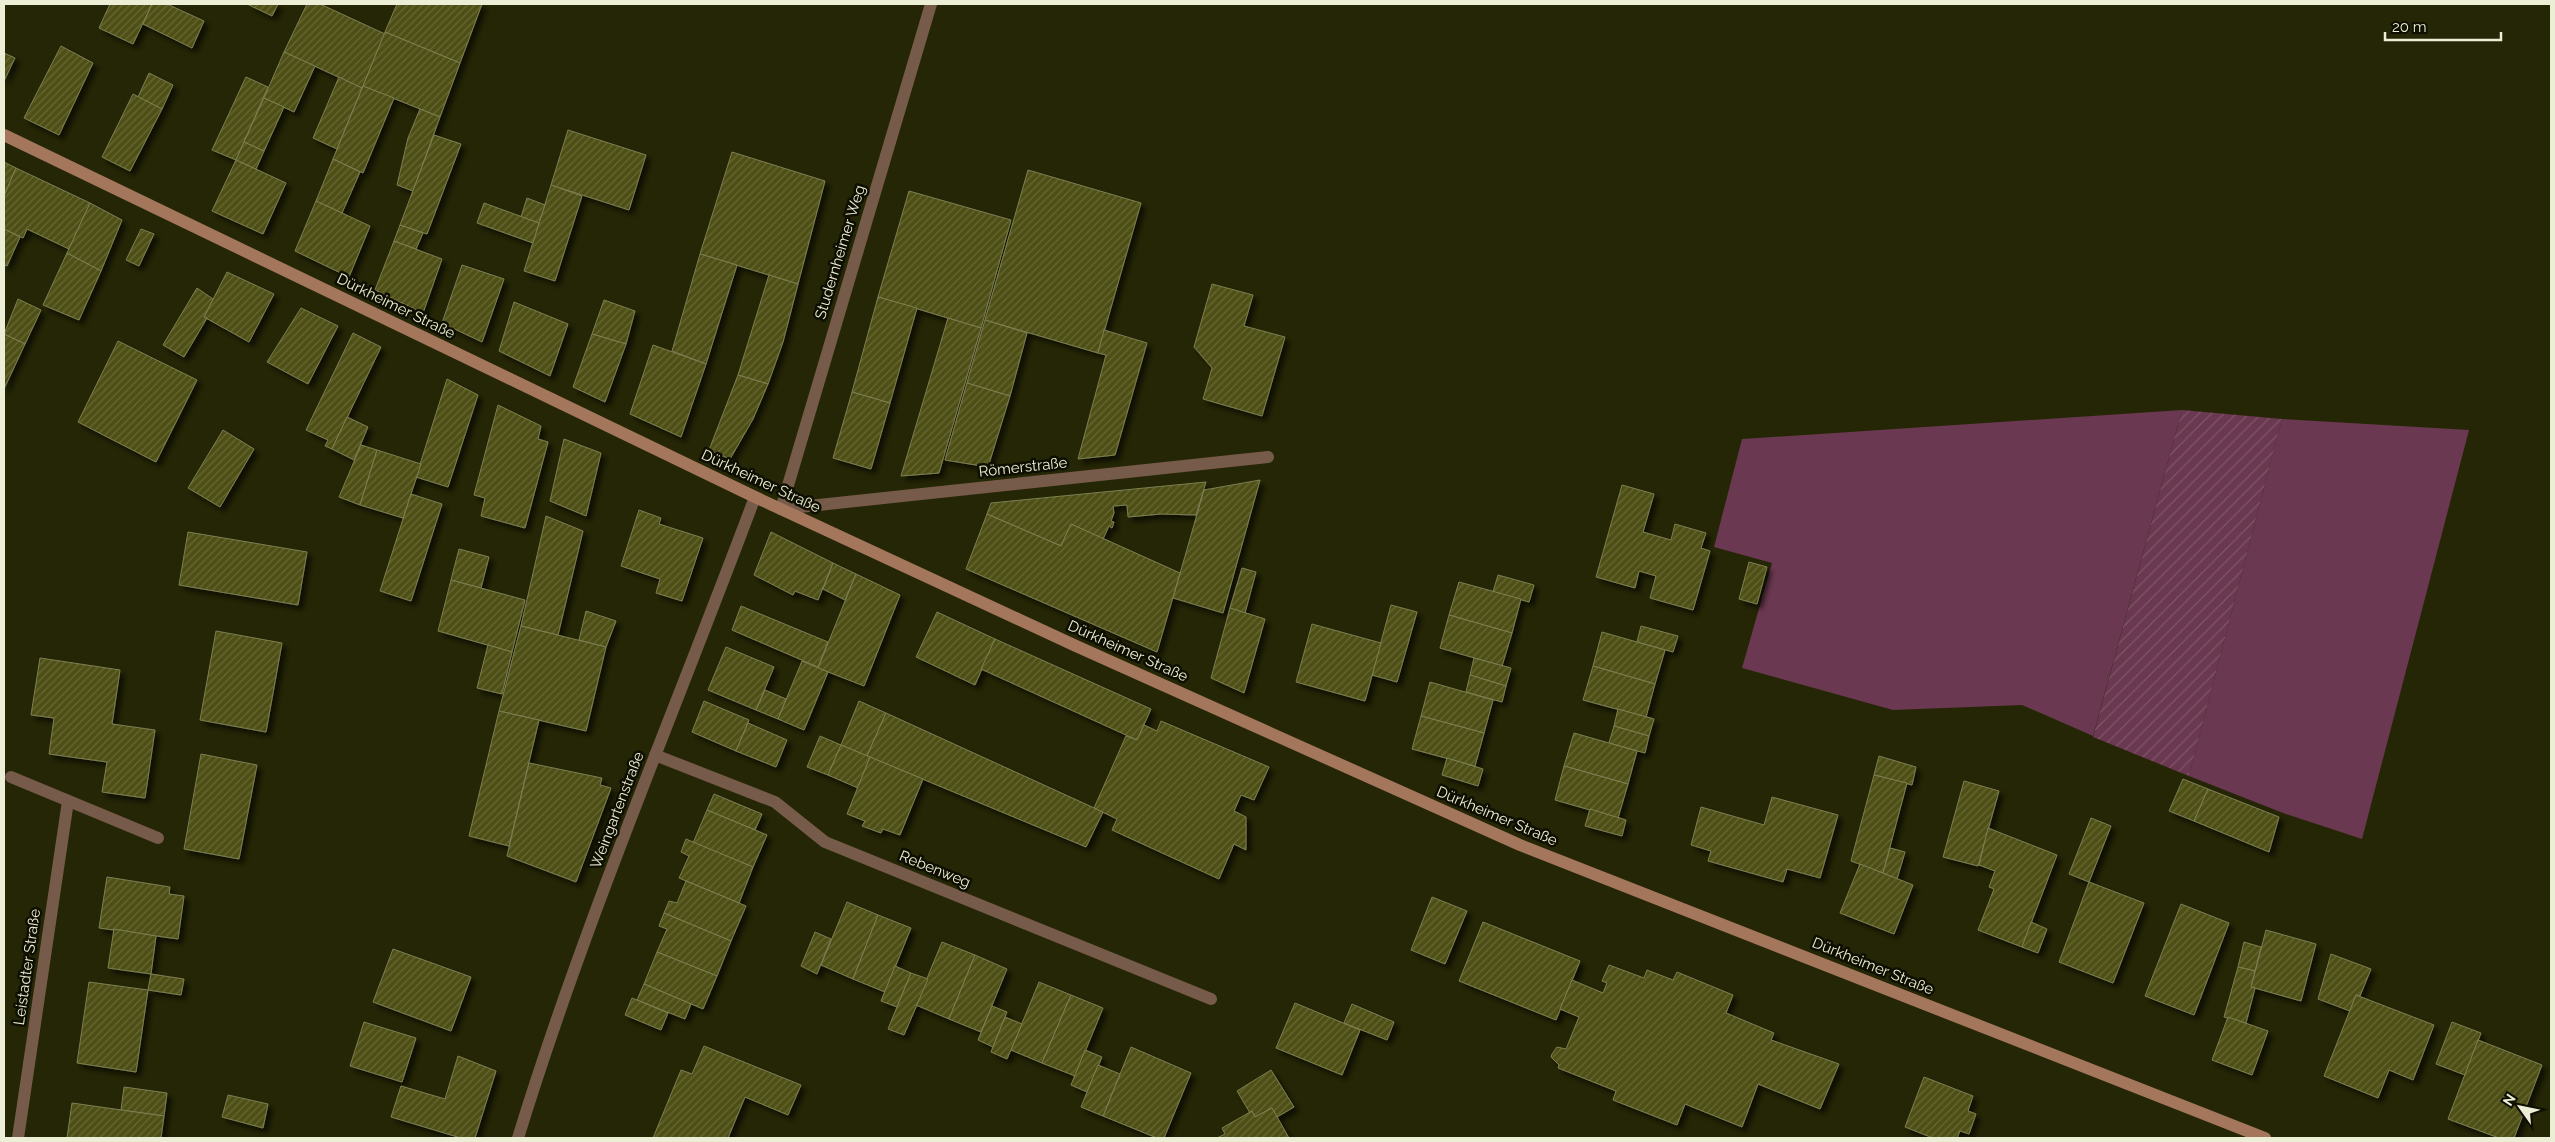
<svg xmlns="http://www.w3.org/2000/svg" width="2555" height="1142" font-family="Raleway,sans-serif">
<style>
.green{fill:#6a3850}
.garden{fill:url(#garden-furrows)}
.building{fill:url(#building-hatch);stroke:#7d8053;filter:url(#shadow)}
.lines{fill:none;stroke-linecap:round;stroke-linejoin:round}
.minor{stroke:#765a4a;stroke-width:12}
.tertiary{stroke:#765a4a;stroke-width:12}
.secondary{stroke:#a4775d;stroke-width:12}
.labels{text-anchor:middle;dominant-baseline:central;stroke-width:5;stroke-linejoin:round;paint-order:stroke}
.street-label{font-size:15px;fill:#eceed6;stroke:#0e0f01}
</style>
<defs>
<pattern id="garden-furrows" width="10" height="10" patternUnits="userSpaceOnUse" patternTransform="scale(1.25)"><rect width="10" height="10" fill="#6a3850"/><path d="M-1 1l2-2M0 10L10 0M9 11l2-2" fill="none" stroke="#7f5568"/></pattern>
<pattern id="building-hatch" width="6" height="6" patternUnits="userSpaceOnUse" patternTransform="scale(1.25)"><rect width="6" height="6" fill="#4d4f14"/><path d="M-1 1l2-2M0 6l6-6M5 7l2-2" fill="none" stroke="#676935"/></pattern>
<filter id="shadow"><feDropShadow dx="4.5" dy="4.5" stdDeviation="2.5" flood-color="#0009"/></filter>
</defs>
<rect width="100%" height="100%" fill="#252605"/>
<g class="green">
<path d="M2182 410 2093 736 2022 705 1893 710 1742 668 1772 563 1714 547 1742 439Z"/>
<path d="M2282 419 2469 430 2362 839 2283 813 2189 776Z"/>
</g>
<path class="garden" d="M2182 410 2282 419 2189 776 2093 737Z"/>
<g class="building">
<path d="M110 4H152L133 44 99 28Z"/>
<path d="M152 4H167L204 21 192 48 143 24Z"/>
<path d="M247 4H278L272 16Z"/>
<path d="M307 4H320L385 34 362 88 284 52Z"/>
<path d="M397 4H482L460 63 385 32Z"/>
<path d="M385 32 460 63 440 117 363 86Z"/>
<path d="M61 46 93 63 59 135 24 118Z"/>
<path d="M284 52 315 66 294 112 264 98Z"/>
<path d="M4 53 15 58 4 81Z"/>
<path d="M149 73 173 85 162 109 138 97Z"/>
<path d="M246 77 268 87 236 160 212 150Z"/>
<path d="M339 77 362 88 337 149 313 138Z"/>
<path d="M363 86 394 98 363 173 333 159Z"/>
<path d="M133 94 162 109 130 171 102 157Z"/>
<path d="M264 98 284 107 264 151 244 142Z"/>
<path d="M420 109 440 117 413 191 397 185 408 138Z"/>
<path d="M568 130 646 155 629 210 551 185Z"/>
<path d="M434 135 461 144 427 234 400 225Z"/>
<path d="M244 142 264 151 256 169 236 160Z"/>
<path d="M732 152 825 181 798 284 700 254Z"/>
<path d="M333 159 360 172 342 213 316 201Z"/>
<path d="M236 160 286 183 263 234 212 211Z"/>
<path d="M4 162 16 168 4 196Z"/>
<path d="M16 168 90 203 69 249 27 229 23 238 4 229V196Z"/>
<path d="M1028 170 1141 203 1098 353 985 320Z"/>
<path d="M551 185 582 196 555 281 524 271Z"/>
<path d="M909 191 1011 220 981 328 878 297Z"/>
<path d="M527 198 545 205 539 223 521 217Z"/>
<path d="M316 201 370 226 349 277 295 251Z"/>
<path d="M90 203 122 220 101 271 67 253Z"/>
<path d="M484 203 539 223 533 243 477 223Z"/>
<path d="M400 225 423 233 416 249 394 241Z"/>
<path d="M4 229 20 237 7 266 4 265Z"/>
<path d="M141 229 154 234 139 266 126 260Z"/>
<path d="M394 241 442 259 423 313 375 290Z"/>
<path d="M67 253 101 271 79 320 43 305Z"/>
<path d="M700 254 737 265 706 364 672 351Z"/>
<path d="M462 265 504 279 482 342 442 323Z"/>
<path d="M227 272 274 294 249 342 204 317Z"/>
<path d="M769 275 798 284 783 342 768 384 738 375Z"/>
<path d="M1212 284 1253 295 1244 326 1285 337 1262 416 1203 399 1212 368 1194 347Z"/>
<path d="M197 288 213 299 204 317 207 318 184 357 163 345Z"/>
<path d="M878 297 917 308 890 403 852 392Z"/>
<path d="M18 299 41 310 25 344 4 334Z"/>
<path d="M604 300 635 311 626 344 592 334Z"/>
<path d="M514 302 568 324 550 376 499 351Z"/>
<path d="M301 308 338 326 308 384 267 362Z"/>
<path d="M948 318 981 328 939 473 901 476Z"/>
<path d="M985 320 1027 333 1010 396 967 383Z"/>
<path d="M1104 330 1147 343 1115 455 1078 459 1106 355 1098 353Z"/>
<path d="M353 333 381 347 332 449 325 446 328 440 306 430Z"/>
<path d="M4 334 25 344 4 389Z"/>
<path d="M592 334 626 344 605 402 573 387Z"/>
<path d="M118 341 197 380 156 462 78 422Z"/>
<path d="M653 345 706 364 681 437 630 414Z"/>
<path d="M738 375 768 384 753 419 730 459 709 450Z"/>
<path d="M447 379 478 395 448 487 416 477Z"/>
<path d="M967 383 1010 396 988 467 945 460Z"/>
<path d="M852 392 890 403 871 469 833 458Z"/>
<path d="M498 405 541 426 538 439 548 442 525 528 481 516 485 498 474 495Z"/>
<path d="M347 417 368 427 354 460 332 449Z"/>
<path d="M223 430 254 449 220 507 188 488Z"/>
<path d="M564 439 601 453 586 516 550 501Z"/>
<path d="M361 445 377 450 360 505 339 497Z"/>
<path d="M377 450 421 464 403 518 360 505Z"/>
<path d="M1260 480 1223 613 1173 598 1204 490Z"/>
<path d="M1206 482 1196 515 1161 514 1128 517 1127 505 1113 506 1114 513 1111 521 1114 522 1112 528 1109 526 1103 539 1071 524 1061 546 987 514 991 503Z"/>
<path d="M1622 485 1654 494 1643 532 1671 540 1675 524 1706 533 1701 548 1710 551 1693 610 1650 598 1656 576 1639 571 1635 588 1596 577Z"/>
<path d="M411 494 442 504 411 601 380 591Z"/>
<path d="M639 510 661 518 659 524 703 538 682 601 656 593 660 579 621 566Z"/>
<path d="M987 514 1061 546 1071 524 1180 573 1157 652 966 569Z"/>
<path d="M546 516 583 531 558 635 521 626Z"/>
<path d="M188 532 307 552 298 605 179 585Z"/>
<path d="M771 532 833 563 818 600 795 591 793 595 754 575Z"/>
<path d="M459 549 489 557 481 588 451 580Z"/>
<path d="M1749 562 1767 567 1757 604 1739 599Z"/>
<path d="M833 563 856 574 845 600 823 589Z"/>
<path d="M1242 568 1256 572 1245 613 1230 608Z"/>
<path d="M856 574 900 595 864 686 818 668Z"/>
<path d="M1498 575 1534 585 1529 602 1493 592Z"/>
<path d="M451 580 525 600 512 652 438 631Z"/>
<path d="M1459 582 1521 599 1512 633 1449 615Z"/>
<path d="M1391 605 1417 612 1397 682 1372 675Z"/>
<path d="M741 606 828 642 818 667 732 630Z"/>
<path d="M1230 608 1265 619 1244 693 1211 678Z"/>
<path d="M586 611 616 621 606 647 579 640Z"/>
<path d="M937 612 995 639 975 685 916 657Z"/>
<path d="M1449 615 1512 633 1502 666 1440 648Z"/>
<path d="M1312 624 1381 643 1365 701 1296 682Z"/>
<path d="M521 626 606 647 586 731 499 711Z"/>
<path d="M1641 626 1678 636 1673 652 1637 642Z"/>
<path d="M216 631 282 643 266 732 200 720Z"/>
<path d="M1602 632 1665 650 1655 684 1593 666Z"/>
<path d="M995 639 1151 709 1137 740 981 669Z"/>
<path d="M488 645 512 652 502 694 477 688Z"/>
<path d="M726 647 774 667 756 710 708 690Z"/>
<path d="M40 658 120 670 112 724 155 730 145 798 102 792 107 762 49 754 54 718 31 715Z"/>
<path d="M1474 658 1511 668 1506 686 1470 675Z"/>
<path d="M802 661 828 672 804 730 778 719Z"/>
<path d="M1593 666 1655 684 1646 717 1583 700Z"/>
<path d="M1470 675 1506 686 1502 702 1466 692Z"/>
<path d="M1430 682 1493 700 1484 733 1421 716Z"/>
<path d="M765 690 786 699 778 719 756 710Z"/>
<path d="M704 701 749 720 736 751 692 732Z"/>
<path d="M859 701 886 713 867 756 841 745Z"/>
<path d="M1618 709 1654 719 1649 736 1614 726Z"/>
<path d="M499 711 539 720 509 846 469 836Z"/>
<path d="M886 713 1103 812 1086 847 867 756Z"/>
<path d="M1421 716 1484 733 1475 766 1412 749Z"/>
<path d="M1161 721 1269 767 1254 800 1241 795 1234 811 1246 817V850L1234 844 1219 879 1112 830 1117 819 1094 808 1126 736 1137 740 1144 725 1157 731Z"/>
<path d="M748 723 787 740 776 767 736 751Z"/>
<path d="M1614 726 1649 736 1645 753 1609 743Z"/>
<path d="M1574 733 1637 751 1628 784 1564 766Z"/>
<path d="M820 736 841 745 828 775 807 767Z"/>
<path d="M841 745 870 757 858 788 828 775Z"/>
<path d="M201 754 257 765 239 859 184 849Z"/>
<path d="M1879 756 1916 767 1912 785 1874 775Z"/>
<path d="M870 757 923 779 900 835 883 829 881 833 862 826 865 821 847 814Z"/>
<path d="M1447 758 1483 769 1478 786 1442 775Z"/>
<path d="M529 763 602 778 600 785 611 788 576 882 507 856Z"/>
<path d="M1564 766 1628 784 1618 818 1555 800Z"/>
<path d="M1874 775 1907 783 1883 873 1851 861Z"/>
<path d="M2183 779 2208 789 2194 821 2169 811Z"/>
<path d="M1964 781 1999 791 1978 866 1943 857Z"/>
<path d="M2208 789 2279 817 2269 852 2194 821Z"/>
<path d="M714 794 762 814 755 830 707 810Z"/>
<path d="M1772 797 1838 815 1820 878 1787 869 1783 882 1708 861 1711 851 1691 845 1701 807 1764 825Z"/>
<path d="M1590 809 1626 820 1622 836 1585 826Z"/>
<path d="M707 810 767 835 753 867 693 843Z"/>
<path d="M2091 818 2111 826 2089 882 2069 874Z"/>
<path d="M1988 828 2057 855 2022 947 1978 930 1994 889 1989 887 1995 871 1979 865Z"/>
<path d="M686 839 753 867 739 903 679 878 689 856 681 852Z"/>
<path d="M1890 848 1905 852 1897 879 1883 873Z"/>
<path d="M1860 864 1913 885 1894 934 1840 913Z"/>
<path d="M107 877 170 887 169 894 184 896 178 939 99 928Z"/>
<path d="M686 881 746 906 731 941 664 913 669 901 677 903Z"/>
<path d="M2089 882 2144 903 2113 983 2059 962Z"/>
<path d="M1432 897 1467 911 1445 964 1411 950Z"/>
<path d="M847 902 878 915 853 979 821 965Z"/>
<path d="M2181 904 2229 923 2194 1015 2145 996Z"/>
<path d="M664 913 731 941 717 976 657 952 667 929 659 926Z"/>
<path d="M878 915 911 928 885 992 853 979Z"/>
<path d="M1483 922 1580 961 1556 1020 1459 981Z"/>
<path d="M2031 922 2047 929 2038 953 2022 947Z"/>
<path d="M114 929 156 936 151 974 108 968Z"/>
<path d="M2266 930 2316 944 2301 1001 2251 987Z"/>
<path d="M815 932 831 939 817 974 801 966Z"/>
<path d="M942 942 975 955 949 1019 916 1005Z"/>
<path d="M2244 942 2261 947 2255 971 2238 967Z"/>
<path d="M393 949 471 977 451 1031 373 1002Z"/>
<path d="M657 952 717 976 703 1009 644 984Z"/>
<path d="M2331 954 2371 969 2360 996 2356 995 2350 1011 2318 999Z"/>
<path d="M975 955 1007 969 981 1032 949 1019Z"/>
<path d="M1609 965 1644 978 1647 970 1673 980 1677 972 1733 995 1726 1013 1774 1033 1771 1040 1839 1064 1820 1109 1758 1084 1742 1127 1685 1104 1677 1125 1613 1100 1616 1091 1558 1068 1559 1065 1551 1057 1552 1054 1557 1047 1566 1049 1579 1017 1560 1009 1572 980 1603 993 1607 983 1602 981Z"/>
<path d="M895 966 911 973 897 1007 881 1001Z"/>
<path d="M2238 967 2255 971 2251 987 2255 988 2246 1023 2224 1017Z"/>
<path d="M911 973 928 979 904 1035 888 1029Z"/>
<path d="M151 974 184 979 181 995 148 990Z"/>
<path d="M89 982 148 990 136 1072 77 1063Z"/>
<path d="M1039 982 1071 995 1042 1063 1011 1050Z"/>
<path d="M644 984 691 1004 685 1019 637 1000Z"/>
<path d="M1071 995 1103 1008 1075 1076 1042 1063Z"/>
<path d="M2356 995 2434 1025 2413 1080 2389 1070 2378 1098 2324 1076Z"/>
<path d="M632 998 668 1013 661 1030 625 1015Z"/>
<path d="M1295 1003 1360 1030 1342 1075 1276 1048Z"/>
<path d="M1352 1004 1394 1022 1387 1040 1344 1023Z"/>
<path d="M992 1006 1007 1012 993 1047 978 1040Z"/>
<path d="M1005 1017 1022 1024 1007 1059 991 1052Z"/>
<path d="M2228 1017 2268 1031 2252 1075 2212 1060Z"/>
<path d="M364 1022 416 1038 402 1082 350 1066Z"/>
<path d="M2452 1022 2481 1033 2465 1075 2436 1064Z"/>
<path d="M2478 1040 2542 1065 2514 1138H2499L2448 1119Z"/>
<path d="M704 1046 801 1085 788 1115 745 1097 728 1138H653L681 1070 692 1074Z"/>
<path d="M1131 1047 1191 1073 1164 1138H1157L1103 1116Z"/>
<path d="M1085 1050 1102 1057 1087 1092 1071 1085Z"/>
<path d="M458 1056 496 1071 475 1138H461L391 1117 401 1086 445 1099Z"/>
<path d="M1098 1065 1120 1074 1103 1116 1081 1107Z"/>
<path d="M1271 1070 1294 1107 1277 1117 1272 1108 1255 1117 1252 1111 1250 1113 1237 1091Z"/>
<path d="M1924 1077 1973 1096 1968 1111 1976 1114 1969 1134 1960 1131 1957 1138H1933L1905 1127Z"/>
<path d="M124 1087 167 1093 164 1116 121 1110Z"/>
<path d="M228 1095 268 1104 263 1128 222 1117Z"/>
<path d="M72 1103 164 1116 161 1138H67Z"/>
<path d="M1272 1108 1289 1138H1217L1225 1134 1222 1128 1252 1111 1255 1117Z"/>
</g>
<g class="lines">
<g class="minor">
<path d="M781 509 1268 457"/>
<path d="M655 755 775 802 825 842 1211 999"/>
<path d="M11 777 158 838"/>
<path d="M18 1138 68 801"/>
<path d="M518 1138C585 920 675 711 755 497"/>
</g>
<path class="tertiary" d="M781 509 931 4"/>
<path class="secondary" d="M4 135 755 497 1076 646 1520 845 2265 1138"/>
</g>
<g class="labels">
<g class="street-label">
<text transform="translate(840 252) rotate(-73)">Studernheimer Weg</text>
<text transform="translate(396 306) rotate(26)">Dürkheimer Straße</text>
<text transform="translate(1023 467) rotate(-6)">Römerstraße</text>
<text transform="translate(761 481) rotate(25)">Dürkheimer Straße</text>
<text transform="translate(1128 651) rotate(24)">Dürkheimer Straße</text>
<text transform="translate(617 810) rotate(-69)">Weingartenstraße</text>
<text transform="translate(1497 816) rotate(23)">Dürkheimer Straße</text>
<text transform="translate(935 869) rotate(22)">Rebenweg</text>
<text transform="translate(1873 966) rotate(22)">Dürkheimer Straße</text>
<text transform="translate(27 967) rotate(-82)">Leistadter Straße</text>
</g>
</g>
<rect width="2555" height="1142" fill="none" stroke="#eceed6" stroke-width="10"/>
<g transform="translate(2520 1107) rotate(303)" stroke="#0e0f01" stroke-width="4" paint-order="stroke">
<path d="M0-4L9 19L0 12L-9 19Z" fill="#eceed6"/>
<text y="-8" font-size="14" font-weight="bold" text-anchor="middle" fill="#eceed6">N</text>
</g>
<path d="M2385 32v8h116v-8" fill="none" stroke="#eceed6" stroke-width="2.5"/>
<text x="2392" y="32" font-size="15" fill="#eceed6" stroke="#0e0f01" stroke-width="4" paint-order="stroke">20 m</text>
</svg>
